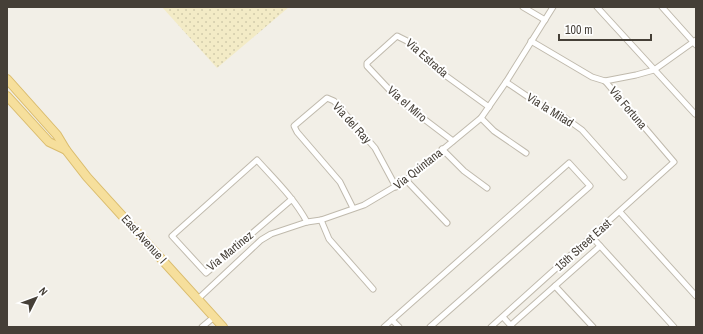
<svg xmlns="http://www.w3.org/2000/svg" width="703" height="334" font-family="'Archivo Narrow',sans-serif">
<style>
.sand{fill:url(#sand-dots)}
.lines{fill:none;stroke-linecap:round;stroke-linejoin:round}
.street-casing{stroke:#c0baad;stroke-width:7}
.primary-casing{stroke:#dabc6d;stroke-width:10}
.street{stroke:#fff;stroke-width:5}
.primary{stroke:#f6df9c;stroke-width:8}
.labels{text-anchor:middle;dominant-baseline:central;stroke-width:4;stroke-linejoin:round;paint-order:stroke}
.street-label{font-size:12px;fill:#453f37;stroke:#fff}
</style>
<defs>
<pattern id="sand-dots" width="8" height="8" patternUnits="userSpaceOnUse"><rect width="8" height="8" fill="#f3ebc6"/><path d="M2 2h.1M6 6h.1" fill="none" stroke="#d2cbab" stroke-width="1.8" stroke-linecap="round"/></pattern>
</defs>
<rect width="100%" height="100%" fill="#f2efe7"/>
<path class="sand" d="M162 7H289L217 68Z"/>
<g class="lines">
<g class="street-casing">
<g id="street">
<path d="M523 7 545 20"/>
<path d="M597 7 695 114"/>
<path d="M662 7 696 45"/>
<path d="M605 81 636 75 654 70 696 40"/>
<path d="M506 82 543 107 564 117 582 130 624 177"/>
<path d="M481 118 494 131 526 153"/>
<path d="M453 141 399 100 367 66V63L397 36 407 41 431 65 489 107"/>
<path d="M442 149 464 171 487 188"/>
<path d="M406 180 447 223"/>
<path d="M292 199 206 273 172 236 257 160C276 181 294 198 307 222"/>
<path d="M353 208 340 182 297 132 294 126 327 98 334 101 375 148 396 187"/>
<path d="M620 212 696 296"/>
<path d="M321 220 329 239 373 289"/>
<path d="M592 237 674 327"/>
<path d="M555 286 593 327"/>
<path d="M198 299 261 240 271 234 307 222 321 220 364 205 406 180 481 118 506 82 553 7"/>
<path d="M503 317 512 327"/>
<path d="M392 320 399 327"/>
<path d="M511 325 600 246"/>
<path d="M202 327 214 317"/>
<path d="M384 327 569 163 590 186 430 327"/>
<path d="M491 327 674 162 605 81 592 77 531 41"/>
</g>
</g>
<g class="primary-casing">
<g id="primary">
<path d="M7 79 57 135 66 150 87 177 223 327"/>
<path d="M7 96 49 142 66 150"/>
</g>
</g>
<use href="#street" class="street"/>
<use href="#primary" class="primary"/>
</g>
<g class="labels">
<g class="street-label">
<text transform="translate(427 58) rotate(41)">Via Estrada</text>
<text transform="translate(407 104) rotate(41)">Via el Miro</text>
<text transform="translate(628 108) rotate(50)">Via Fortuna</text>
<text transform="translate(550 110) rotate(32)">Via la Mitad</text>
<text transform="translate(352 123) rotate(48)">Via del Ray</text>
<text transform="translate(418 169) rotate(-38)">Via Quintana</text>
<text transform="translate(144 239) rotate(48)">East Avenue I</text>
<text transform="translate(583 245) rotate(-42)">15th Street East</text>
<text transform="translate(230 251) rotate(-39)">Via Martinez</text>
</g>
</g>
<rect width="703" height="334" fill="none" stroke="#453f37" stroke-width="16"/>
<g transform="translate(36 298) rotate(48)" stroke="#ffffff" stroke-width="3" paint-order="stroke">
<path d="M0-3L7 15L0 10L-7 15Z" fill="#453f37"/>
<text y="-6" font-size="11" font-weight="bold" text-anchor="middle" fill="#453f37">N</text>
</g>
<path d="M559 34v6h92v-6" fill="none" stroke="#453f37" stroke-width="2"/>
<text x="565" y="34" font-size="12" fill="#453f37" stroke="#ffffff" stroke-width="3" paint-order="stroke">100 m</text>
</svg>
